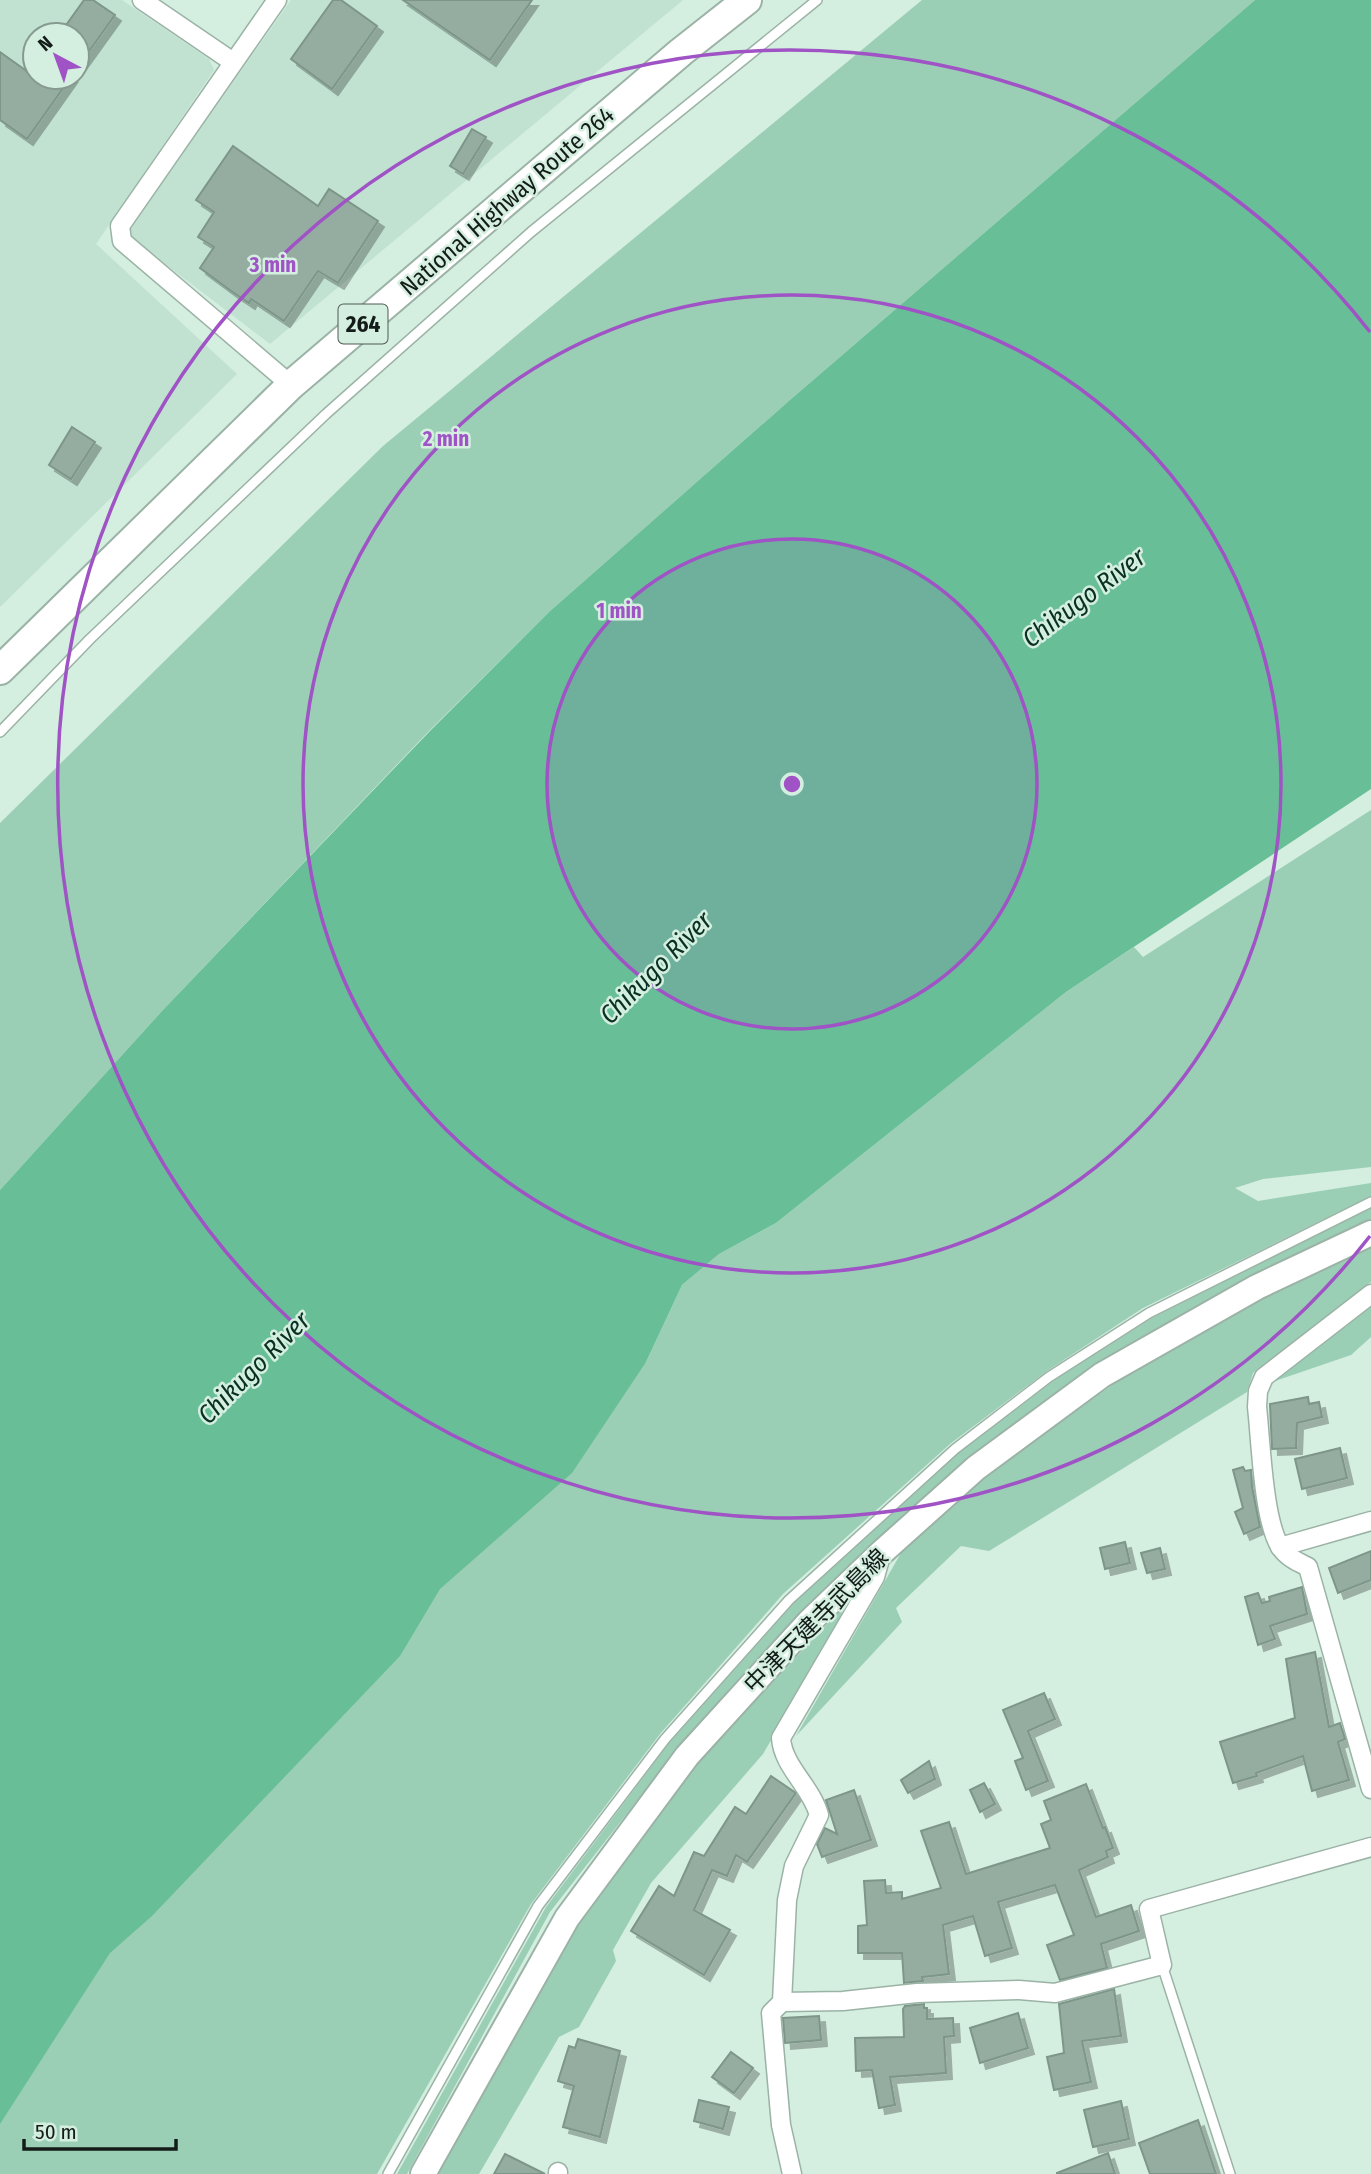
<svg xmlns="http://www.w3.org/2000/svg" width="1371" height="2174" font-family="'Fira Sans Condensed','Noto Sans JP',sans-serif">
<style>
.built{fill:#c1e2d1;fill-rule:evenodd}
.green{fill:#9bcfb5}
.water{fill:#68be97}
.building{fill:#95ada1;stroke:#7e9689;stroke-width:2;filter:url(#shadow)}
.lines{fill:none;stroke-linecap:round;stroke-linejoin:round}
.service-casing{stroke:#9bb3a6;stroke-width:12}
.minor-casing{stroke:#9bb3a6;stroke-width:21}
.secondary-casing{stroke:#9bb3a6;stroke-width:28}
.trunk-casing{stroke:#9bb3a6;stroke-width:32}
.service{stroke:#fff;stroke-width:9}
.minor{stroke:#fff;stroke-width:18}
.secondary{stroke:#fff;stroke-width:24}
.trunk{stroke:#fff;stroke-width:28}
.ring{fill:none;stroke:#9f53c5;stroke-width:3.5}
.labels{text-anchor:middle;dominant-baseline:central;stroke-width:5;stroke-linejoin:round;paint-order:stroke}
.shield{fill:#d4eee0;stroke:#4d5b54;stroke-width:2}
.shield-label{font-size:23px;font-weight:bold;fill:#131c18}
.street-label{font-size:24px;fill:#131c18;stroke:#d4eee0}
.water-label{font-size:26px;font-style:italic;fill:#093122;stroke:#d4eee0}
.centre{fill:#9f53c5;stroke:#d4eee0;stroke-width:3.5}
.ring-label{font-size:21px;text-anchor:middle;font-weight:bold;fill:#9f53c5;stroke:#d4eee0;stroke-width:5;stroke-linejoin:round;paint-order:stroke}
</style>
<defs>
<filter id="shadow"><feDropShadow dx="6" dy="6" stdDeviation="0" flood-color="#0004"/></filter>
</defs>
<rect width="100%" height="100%" fill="#d4eee0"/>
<g class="built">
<path d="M0 0H122L209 59 214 70 96 244 237 374 0 607ZM35 35H77V77H35Z"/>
<path d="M291 0H683L270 344 131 238V227Z"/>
</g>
<g class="green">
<path d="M922 0H1255L790 400 549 612 428 732 162 1011 0 1190V823L383 446Z"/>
<path d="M1371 810V1167L1263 1179 1235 1188 1258 1201 1371 1183V1196L1143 1308 1047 1371 950 1444 783 1594 660 1734 531 1904 377 2174H0V2105L93 1935 438 1540 646 1362 682 1285 719 1254 776 1223 1066 992 1134 947 1143 957Z"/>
<path d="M1371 1208V1219L1270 1267 1115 1354 970 1459 873 1543 792 1623 675 1752 550 1912 407 2174H397L546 1907 669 1743 794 1603 961 1451 1056 1379 1155 1316Z"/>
<path d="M1371 1247V1282L1253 1373 1247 1392 989 1551 961 1546 896 1608 902 1622 796 1736 901 1553 997 1467 1122 1378 1274 1291Z"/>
<path d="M1371 1303V1337L1351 1355 1275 1381Z"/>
<path d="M860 1589 763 1754 651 1883 613 1950 616 1961 579 2027 559 2037 479 2174H436L583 1916 697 1763Z"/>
</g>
<path class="water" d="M1255 0H1371V789L1066 992 776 1223 719 1254 682 1285 646 1362 572 1473 440 1589 400 1656 152 1916 110 1953 0 2124V1190L162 1011 429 732 549 612 790 400Z"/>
<g class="building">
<path d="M84 0H93L115 15 77 68V35H59Z"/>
<path d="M333 0H341L377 26 332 89 291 59Z"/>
<path d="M403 0H532L490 60Z"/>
<path d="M0 52 35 77H71L27 139 0 120Z"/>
<path d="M472 129 486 137 463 174 450 166Z"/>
<path d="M233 146 318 206 329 189 378 221 338 283 318 271 284 321 251 299 249 303 231 291 200 268 214 247 198 237 214 212 196 200Z"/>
<path d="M72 427 95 442 71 479 49 465Z"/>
<path d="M1308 1397 1309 1404 1319 1402 1322 1417 1297 1423 1296 1448 1272 1449 1270 1404Z"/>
<path d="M1340 1448 1347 1478 1302 1489 1295 1459Z"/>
<path d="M1243 1467 1245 1471 1251 1470 1252 1487 1260 1527 1244 1534 1235 1512 1243 1508 1233 1470Z"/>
<path d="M1125 1542 1130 1563 1105 1569 1100 1548Z"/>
<path d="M1160 1548 1165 1569 1147 1573 1141 1553Z"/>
<path d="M1371 1551V1580L1338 1593 1329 1568Z"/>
<path d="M1302 1587 1307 1614 1270 1626 1275 1639 1258 1645 1245 1597 1258 1593 1262 1603 1270 1601 1269 1597Z"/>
<path d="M1315 1652 1329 1727 1340 1723 1345 1739 1338 1742 1349 1780 1312 1791 1303 1756 1256 1773 1257 1776 1233 1783 1220 1742 1295 1718 1286 1659Z"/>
<path d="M1044 1693 1055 1719 1028 1731 1048 1781 1026 1790 1015 1761 1023 1758 1003 1710Z"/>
<path d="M929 1761 935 1779 908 1793 901 1780Z"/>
<path d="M771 1776 796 1793 747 1862 736 1855 727 1876 712 1870 694 1910 730 1930 704 1975 631 1931 659 1886 674 1896 694 1852 704 1856 735 1807 746 1814Z"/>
<path d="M984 1783 995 1804 980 1812 970 1790Z"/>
<path d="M1086 1784 1103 1828 1105 1827 1113 1848 1106 1851 1108 1857 1079 1870 1096 1917 1131 1905 1139 1931 1101 1944 1107 1968 1060 1980 1047 1945 1074 1935 1055 1885 998 1902 1012 1948 985 1956 973 1916 943 1925 949 1974 922 1977 923 1981 904 1983 902 1953H858V1926L867 1925 864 1881 885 1880 886 1893 902 1892V1899L941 1888 921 1831 949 1822 966 1874 1050 1848 1041 1824 1051 1820 1044 1801Z"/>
<path d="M854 1790 871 1840 822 1857 817 1844 825 1828 837 1834 826 1800Z"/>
<path d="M1114 1989 1121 2036 1082 2041 1091 2082 1054 2090 1047 2057 1064 2053 1059 2004Z"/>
<path d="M924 2004V2008H927V2019L953 2018 954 2036 944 2037 946 2073 890 2077 895 2105 879 2108 872 2070 856 2071 855 2038 904 2037 903 2009 905 2006Z"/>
<path d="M1018 2013 1028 2048 980 2063 970 2028Z"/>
<path d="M819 2016 821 2040 785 2043 783 2018Z"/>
<path d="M578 2039 620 2051 600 2137 563 2127 574 2086 558 2081 569 2046 575 2048Z"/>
<path d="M731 2052 753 2068 734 2093 712 2077Z"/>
<path d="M699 2100 729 2107 723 2129 694 2121Z"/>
<path d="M1121 2101 1129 2139 1093 2147 1084 2110Z"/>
<path d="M1198 2120 1216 2174H1150L1139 2143Z"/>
<path d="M1108 2153 1115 2174H1057V2173Z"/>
<path d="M505 2154 545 2174H494Z"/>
</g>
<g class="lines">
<g class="service-casing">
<g id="service">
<path d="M0 732 90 639 326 414 531 232 817 0"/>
<path d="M1162 1965 1230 2174"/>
<path d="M388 2174 538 1906 665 1739 789 1600 955 1449 1049 1377 1149 1313 1371 1202"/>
</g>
</g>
<g class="minor-casing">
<g id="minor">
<path d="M142 0 233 62"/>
<path d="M277 0 120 226 122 241 291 385"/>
<path d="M1371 1294 1264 1377 1258 1391 1257 1407C1261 1441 1263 1522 1281 1548 1288 1558 1298 1562 1308 1567L1371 1789"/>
<path d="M1280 1547 1371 1521"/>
<path d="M782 2002 843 2001 917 1993 1019 1990 1055 1993 1162 1965 1149 1909 1371 1847"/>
<path d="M558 2174V2172"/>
<path d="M792 2174 781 2125 771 2013 782 2002 787 1900 794 1866 819 1815C811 1786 783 1767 781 1738L875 1577 881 1555"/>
</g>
</g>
<g class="secondary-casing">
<path id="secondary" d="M423 2174 567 1918 687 1756 809 1622 881 1553 976 1468 1102 1375 1257 1287 1371 1233"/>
</g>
<g class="trunk-casing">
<path id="trunk" d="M0 670 291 385 681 52 747 0"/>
</g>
<use href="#service" class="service"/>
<use href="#minor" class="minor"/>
<use href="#secondary" class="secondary"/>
<use href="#trunk" class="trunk"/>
</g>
<circle cx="792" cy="784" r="245" fill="#9f53c5" fill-opacity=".12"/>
<g class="ring">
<circle cx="792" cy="784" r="245"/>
<circle cx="792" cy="784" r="489"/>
<path d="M1370 1236A734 734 0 1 1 1370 332"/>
</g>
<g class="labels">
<rect class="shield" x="338.5" y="304.5" width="49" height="39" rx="5"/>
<g class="shield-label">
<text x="363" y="324">264</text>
</g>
<g class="street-label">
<text transform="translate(507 201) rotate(-41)">National Highway Route 264</text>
<text transform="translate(816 1621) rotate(-45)">中津天建寺武島線</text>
</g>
<g class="water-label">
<text transform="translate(1084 598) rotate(-37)">Chikugo River</text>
<text transform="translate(656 968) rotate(-45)">Chikugo River</text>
<text transform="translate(254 1368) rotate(-45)">Chikugo River</text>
</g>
</g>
<circle cx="792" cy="784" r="10" class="centre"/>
<g class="ring-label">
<text x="273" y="272">3 min</text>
<text x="446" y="446">2 min</text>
<text x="619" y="618">1 min</text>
</g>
<g transform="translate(56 56) rotate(319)"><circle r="33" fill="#d4eee0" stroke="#879a90" stroke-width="2"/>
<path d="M0-5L12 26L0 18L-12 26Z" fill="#9f53c5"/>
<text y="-10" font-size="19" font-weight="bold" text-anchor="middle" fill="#131c18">N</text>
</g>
<path d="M24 2139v10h152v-10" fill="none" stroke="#131c18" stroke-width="3.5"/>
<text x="35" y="2139" font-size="21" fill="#131c18" stroke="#d4eee0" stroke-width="5" paint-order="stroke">50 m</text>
</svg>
